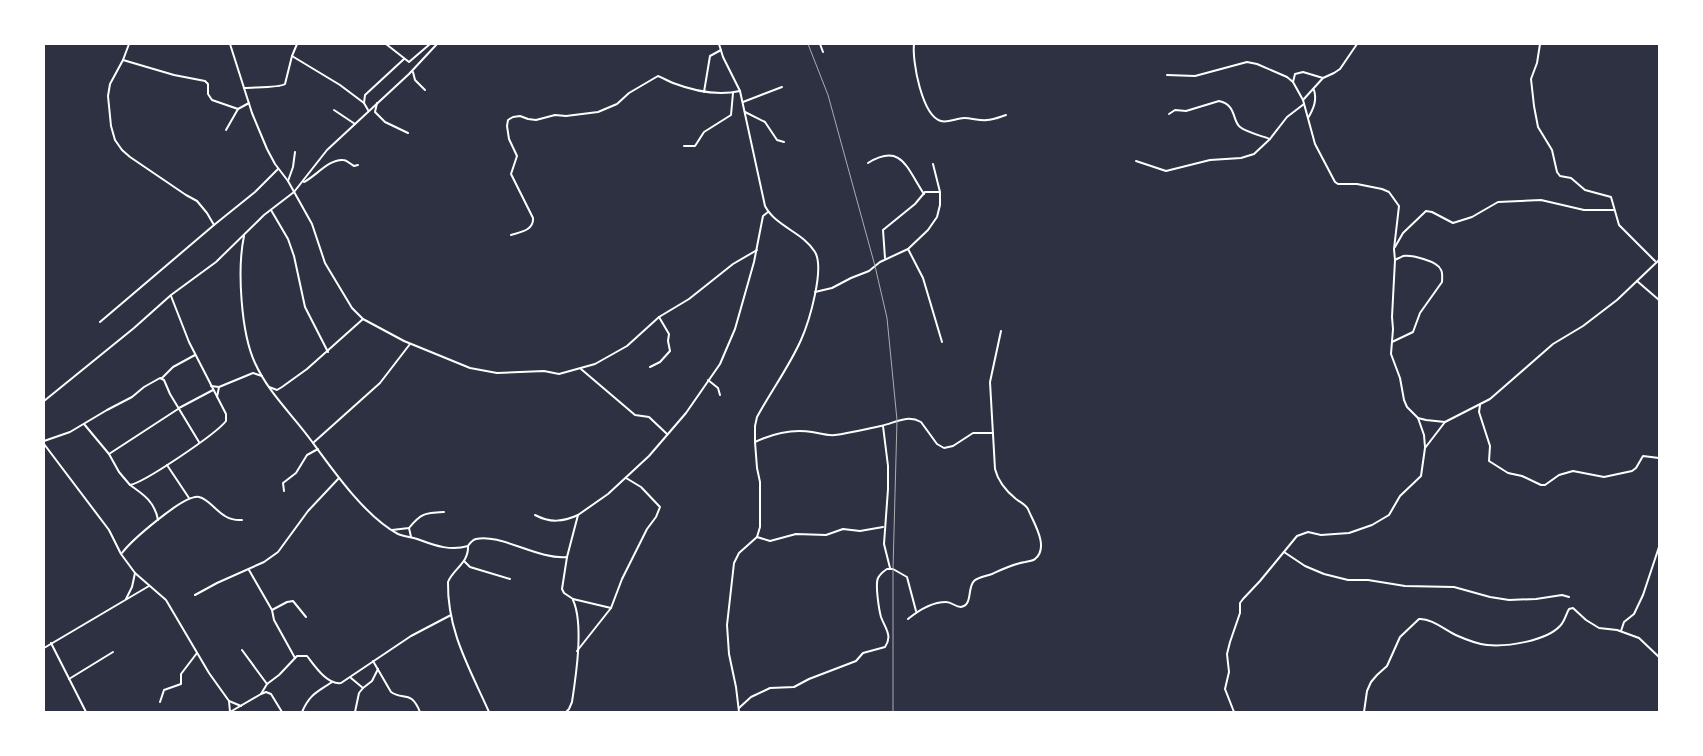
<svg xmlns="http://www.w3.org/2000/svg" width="1703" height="756" font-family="Poppins,sans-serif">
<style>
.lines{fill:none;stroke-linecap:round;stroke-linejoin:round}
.minor{stroke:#fff;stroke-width:2}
.rail{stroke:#abadb3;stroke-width:1}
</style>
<rect width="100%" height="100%" fill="#2d3142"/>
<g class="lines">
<g class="minor">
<path d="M129 44 123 60 110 84 108 96 111 126 115 140 122 150 130 157 186 195 197 201 207 213 214 225"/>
<path d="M230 44 252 113 267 149 275 164 288 181 312 224 325 263 352 308 363 319 404 341 470 368 497 373 544 371 559 374 595 364 627 346 659 317 689 299 733 264 757 250"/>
<path d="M386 44 409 62 430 44"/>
<path d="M719 44 723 57 740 91 765 206C776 227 803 232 815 252 825 269 809 322 801 340 789 367 771 391 757 417L755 426V442L757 468 760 482V527L757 537 739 553 734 563 727 625 729 654 736 687 739 712"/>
<path d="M820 44 823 52"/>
<path d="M914 44C912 61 922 116 941 121 948 123 957 118 964 118 972 118 980 121 987 120 993 120 1000 117 1006 115"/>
<path d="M1540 44 1537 63 1531 79 1534 106 1538 127 1552 150 1557 172 1560 176 1571 178 1585 190 1611 197 1619 225 1655 261"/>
<path d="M292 56 340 85 364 103"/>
<path d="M123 60 174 75 205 81 208 84V94L212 100 238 109 249 103"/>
<path d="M413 72 415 80 425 90"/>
<path d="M1167 75 1195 76 1247 62 1257 64 1287 77 1293 82 1303 100 1315 144 1335 182 1338 184H1357L1382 189 1389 192 1399 206 1394 249 1395 260 1392 317 1393 329 1391 354 1400 378 1404 400 1407 407 1418 418 1426 420 1445 422 1490 399 1553 344 1583 326 1617 300 1659 260"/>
<path d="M1293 82 1295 74 1303 72 1323 78"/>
<path d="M244 88C254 87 279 88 285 84L292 56 297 44"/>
<path d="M704 92 710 56 721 50"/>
<path d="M1303 100 1323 78 1334 73 1340 69 1357 44"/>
<path d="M743 102 782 87"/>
<path d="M377 103 375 112 385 122 408 133"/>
<path d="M334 110 355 124"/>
<path d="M368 110 364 103 365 95 404 59"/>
<path d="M745 112 765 122 777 140 784 142"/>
<path d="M1169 114 1175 110 1186 111 1219 101C1237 105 1232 121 1240 127 1246 132 1262 136 1270 139"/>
<path d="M1308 118C1314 108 1317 100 1314 90"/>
<path d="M226 130 238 109"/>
<path d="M684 146H695L704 132 731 115 733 93"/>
<path d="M1136 161 1166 171 1210 160 1241 158 1254 154 1270 139 1287 117 1304 104"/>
<path d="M868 163C902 142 907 169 924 194"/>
<path d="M288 181 293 167 295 152"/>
<path d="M304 182C316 176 329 159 343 160 347 160 350 164 354 166L358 165"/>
<path d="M271 210 288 239 294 256 305 307 328 352"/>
<path d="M511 235C521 232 534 230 533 218L511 174 517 156 509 139 507 126 508 120 513 117 520 116 528 119 536 120 555 115 566 116 598 112 617 104 629 93 658 76C663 78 668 81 673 83 694 91 718 96 740 91"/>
<path d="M244 236C237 269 241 333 255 363 269 394 294 416 313 443 334 472 366 517 398 534 405 537 413 537 420 540 436 546 451 551 468 546 470 543 472 540 476 539 500 533 538 560 567 557"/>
<path d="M1395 247 1403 233 1426 211 1432 212 1453 223 1472 217 1498 202 1541 200 1584 210H1614"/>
<path d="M908 249 923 278 942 342"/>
<path d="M885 258 883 230 915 204 925 192H939"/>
<path d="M1637 281 1659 300"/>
<path d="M815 292 832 288 851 278 869 271 880 262 908 249 928 230 937 217 940 205V192L933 164"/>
<path d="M100 322 214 225 255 192 278 169"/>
<path d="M1392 342 1413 332 1420 313 1442 282C1442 279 1443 273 1441 270 1438 261 1412 255 1403 256 1402 257 1396 259 1395 260"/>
<path d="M650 367 660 362 670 351 668 341 669 334 659 317"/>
<path d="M581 369 635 415 649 417 667 434"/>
<path d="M162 378 173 367 195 355"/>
<path d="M708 380 718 388 720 395"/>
<path d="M211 386 219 387 253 373 262 376"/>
<path d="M269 387 277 390 282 387 307 369 363 319"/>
<path d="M217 397 219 387"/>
<path d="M44 401 134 328 171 295 216 262 264 215 294 192 327 150 409 74 437 44"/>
<path d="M1480 405 1479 412 1490 446 1489 461 1508 473 1522 476 1541 485H1545L1559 475 1573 471 1604 477 1632 471 1636 468 1643 456 1659 458"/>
<path d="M179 408 213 390"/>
<path d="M1418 418 1424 435 1425 447"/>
<path d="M84 424 109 454 119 472 130 485C145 482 216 434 226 421V414L189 342 171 296"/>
<path d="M883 426 888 466V489L884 544 890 568"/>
<path d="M44 441 70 432 107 410 132 397 144 387 160 378 164 380 170 394 199 442"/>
<path d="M755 442C772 434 793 429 812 432 819 433 827 436 835 435 850 433 866 429 881 426 895 423 907 414 921 422L937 444 944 448 953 446 973 433H993"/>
<path d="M313 443 380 383 410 344"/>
<path d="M44 444 109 530 121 554 135 573 166 600 209 673 229 701 230 712"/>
<path d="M109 454 178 409"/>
<path d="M167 465 189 498"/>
<path d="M130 485C143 494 155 502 158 520"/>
<path d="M284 491 283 483 296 473 307 455 318 449"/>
<path d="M535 515C550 523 563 522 578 515"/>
<path d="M409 528 411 537"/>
<path d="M392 530 409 528C421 513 425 513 444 512"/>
<path d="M757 537 770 541 796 534 826 535 843 529 860 531 883 527"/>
<path d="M468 546C469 563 453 569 448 582 447 631 470 669 489 712"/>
<path d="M1284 552 1305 566 1324 574 1348 580H1368L1405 586 1454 587 1490 597 1509 600 1536 599 1562 595 1569 597"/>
<path d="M122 553C131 541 184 494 199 497 213 500 220 522 242 520"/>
<path d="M464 561 470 567 510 579"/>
<path d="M249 570 272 610 274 620 295 658"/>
<path d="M195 595 217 583 264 562 278 552 308 511 339 478"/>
<path d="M126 599 132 587 135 573"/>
<path d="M611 608 573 599 564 593 562 589 567 557 578 515 608 494 649 456 686 413 720 364 735 329 754 262 762 221 763 216 768 212"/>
<path d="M272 610 287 602 293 601 306 617"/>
<path d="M908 619C919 610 932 602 946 602 952 602 955 607 961 607 973 605 967 588 974 581 978 577 987 576 992 574 1003 569 1013 564 1025 562 1028 561 1033 561 1035 559 1050 547 1033 522 1028 509 1025 504 1020 502 1016 499 1006 491 998 481 995 469L990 382 1001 331"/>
<path d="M1621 631 1624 622 1634 614 1643 595 1659 547"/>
<path d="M51 643 86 712"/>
<path d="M44 648 149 586"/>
<path d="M242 650 267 684"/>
<path d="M577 651 611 608 622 579 647 529 656 517 660 507 641 487 626 478"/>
<path d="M373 661 391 692C403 701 411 689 420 712"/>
<path d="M351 678 363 688 372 681 378 669"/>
<path d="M69 679 113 652"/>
<path d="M261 694 266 692 271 694 282 712"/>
<path d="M229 701 241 706"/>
<path d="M160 702 164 690 181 684V674L197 653"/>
<path d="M739 708 751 697 770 688 794 687 809 679 856 661 863 653 885 647C893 636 885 628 881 617 879 610 875 584 878 578 880 574 884 571 887 569H893L907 577 916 611"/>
<path d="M230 712 261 694 267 684 279 675 297 656H307C315 666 327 685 341 683L411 636 451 615"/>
<path d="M302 712C310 694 316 693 332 682"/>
<path d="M355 712 359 693 363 688"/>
<path d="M566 712 569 709 572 702C576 676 584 624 573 600"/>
<path d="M1234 712 1225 689 1229 672 1227 654 1230 642 1240 613V603L1243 599 1260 581 1297 536 1308 532 1321 535 1349 533 1372 525 1389 515 1400 496 1421 476 1425 448 1445 422"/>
<path d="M1364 712 1367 691 1371 682 1377 675 1387 666 1400 637 1419 619C1432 618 1446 631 1458 636 1467 640 1478 644 1487 645 1507 647 1546 641 1560 626 1565 621 1566 614 1569 609L1573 608 1586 620 1599 628 1617 630 1639 638 1659 657"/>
</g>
<path class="rail" d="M808 44 828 95 875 266 887 318 897 420 893 569V712"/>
</g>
<rect width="1703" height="756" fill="none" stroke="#ffffff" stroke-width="90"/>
</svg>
